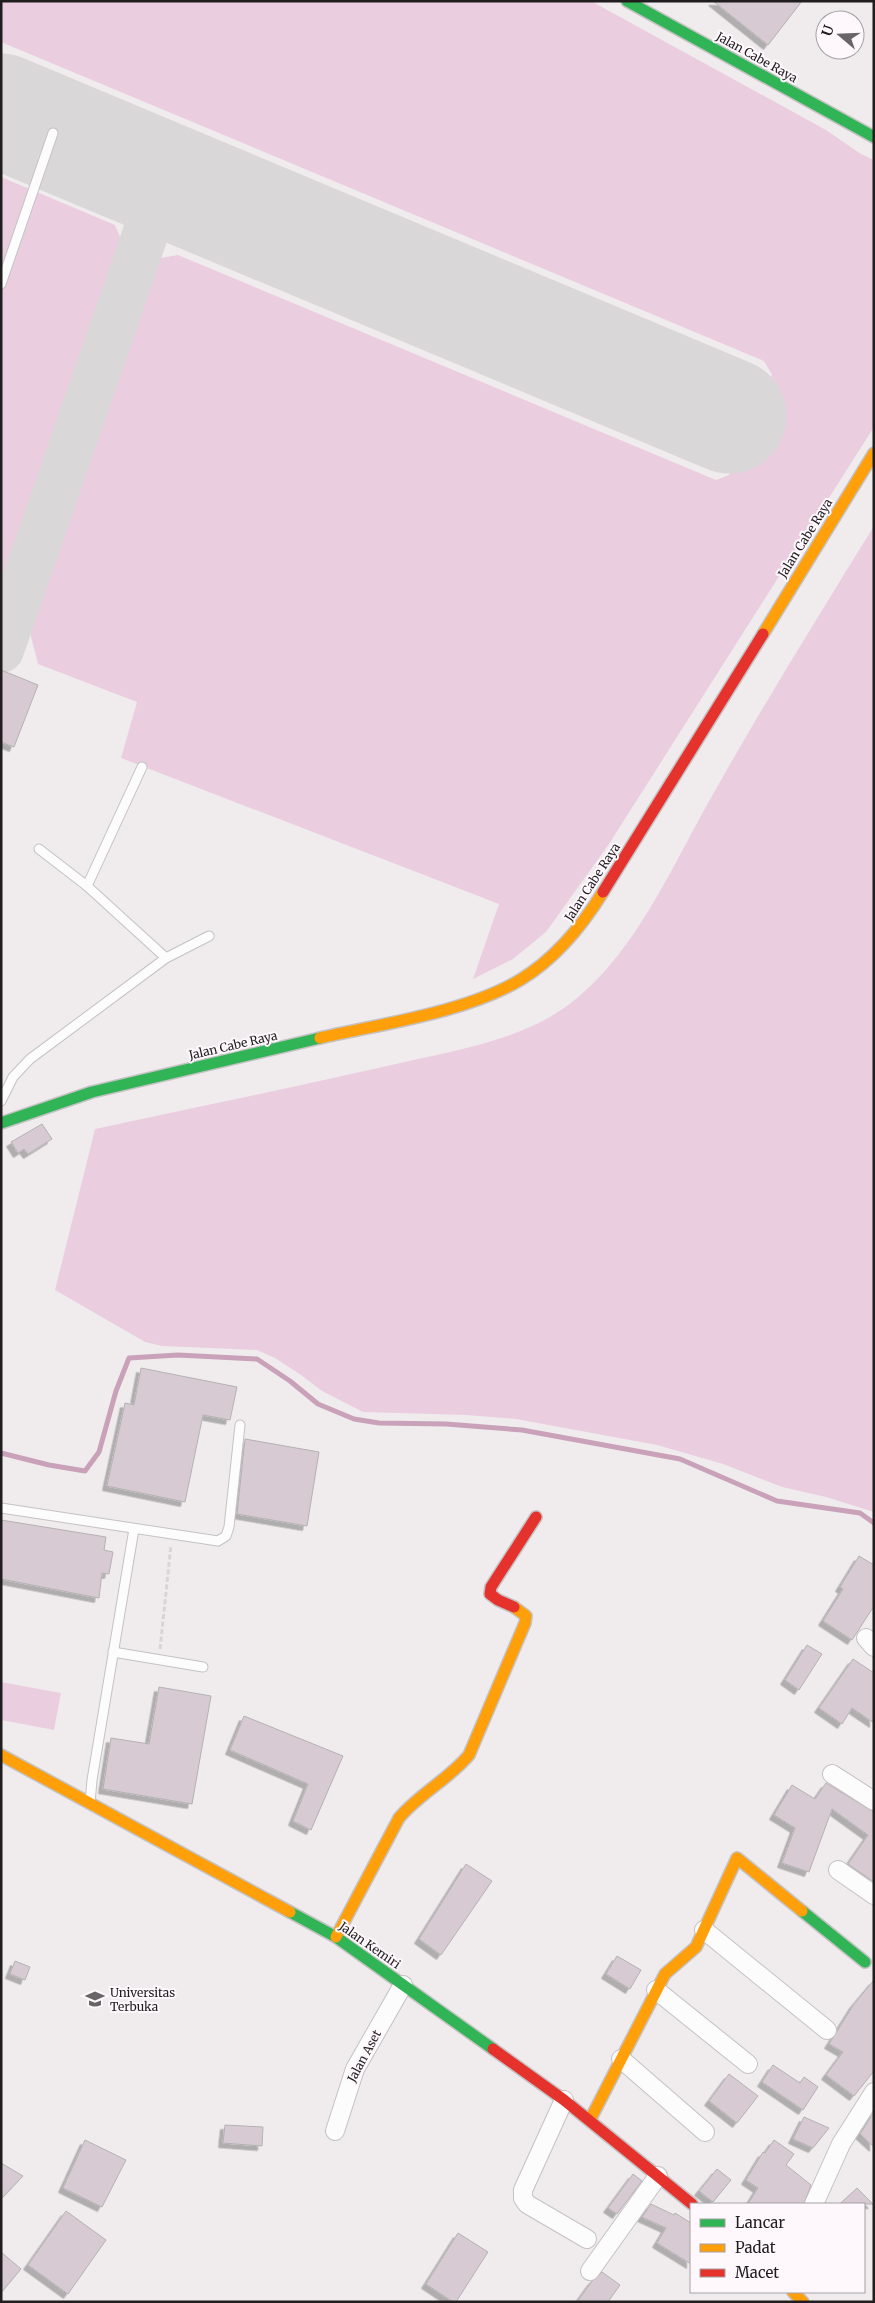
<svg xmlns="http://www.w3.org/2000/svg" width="875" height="2303" font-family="Merriweather,serif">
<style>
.green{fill:#eacedf}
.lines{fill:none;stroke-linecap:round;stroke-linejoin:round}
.stream{stroke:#c9a2ba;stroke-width:5}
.taxiway{stroke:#dad7d8;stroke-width:46}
.runway{stroke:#dad7d8;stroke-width:115}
.building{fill:#d7cad2;stroke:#b4b1b3;filter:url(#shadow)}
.lane-casing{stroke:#c5c2c4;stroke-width:11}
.street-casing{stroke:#c5c2c4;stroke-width:20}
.fast-casing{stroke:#c5c2c4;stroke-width:14}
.slow-casing{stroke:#c5c2c4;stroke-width:14}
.jam-casing{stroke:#c5c2c4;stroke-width:14}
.path{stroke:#d6d6d6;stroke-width:3;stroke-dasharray:5 2.5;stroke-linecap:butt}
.lane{stroke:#fdfcfc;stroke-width:9}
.street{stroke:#fdfcfc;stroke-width:18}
.fast{stroke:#30b455;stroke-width:11}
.slow{stroke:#ff9f0a;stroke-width:11}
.jam{stroke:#e5322d;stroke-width:11}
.labels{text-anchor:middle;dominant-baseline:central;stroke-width:4;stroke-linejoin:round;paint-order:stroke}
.street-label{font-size:12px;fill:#201d1f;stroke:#fef8fc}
.poi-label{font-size:12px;fill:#201d1f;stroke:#fef8fc;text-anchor:start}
</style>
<defs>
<filter id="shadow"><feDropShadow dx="-4.5" dy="4.5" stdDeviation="0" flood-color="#0004"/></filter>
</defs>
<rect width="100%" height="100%" fill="#f0ecee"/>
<g class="green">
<path d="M1 1H591L826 130 861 154 874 160V427L609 844 546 932 513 959 473 979 499 904 121 758 137 702 38 664 29 629 155 259 178 255 716 480 729 475 772 375 764 361 1 42Z"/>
<path d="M1 177 115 225 126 251 1 600Z"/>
<path d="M874 526V1512L826 1497 782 1487 723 1464 657 1445 516 1419 466 1415 363 1412 322 1391 301 1375 275 1358 257 1350 162 1346 145 1342 55 1290 95 1129C193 1108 290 1088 387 1066 442 1053 500 1045 550 1017 628 972 669 871 712 796 763 705 819 615 874 526Z"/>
<path d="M1 1682 61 1693 54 1730 1 1720Z"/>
</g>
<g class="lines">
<path class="stream" d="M1 1453 49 1465 85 1471 99 1452 116 1391 129 1358 178 1355 257 1359 290 1381 318 1404 354 1419 379 1423 446 1424 522 1430 680 1459 777 1501 860 1513 874 1523"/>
<path class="taxiway" d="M1 650 164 180"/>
<path class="runway" d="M1 111 729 416"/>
</g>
<g class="building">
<path d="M713 1H802L768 45Z"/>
<path d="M1 670 38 685 14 747 1 742Z"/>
<path d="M42 1124 52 1139 28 1154 24 1149 18 1153 11 1142Z"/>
<path d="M141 1368 237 1387 230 1420 203 1415 185 1502 107 1486 125 1403 134 1405Z"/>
<path d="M245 1439 319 1452 307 1526 237 1514Z"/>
<path d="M1 1520 106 1537 104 1550 113 1552 109 1574 102 1573 99 1598 1 1579Z"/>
<path d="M859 1556 874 1565V1606L852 1640 823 1621 843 1589 840 1587Z"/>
<path d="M807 1645 822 1654 799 1690 785 1680Z"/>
<path d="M853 1659 874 1673V1723L852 1708 842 1724 819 1708Z"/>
<path d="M159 1687 211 1696 192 1804 103 1789 111 1738 149 1744Z"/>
<path d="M244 1716 343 1756 311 1830 293 1821 308 1784 230 1750Z"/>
<path d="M826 1783 874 1812V1882L848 1864 868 1835 832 1809 809 1872 782 1863 795 1828 774 1815 792 1785 815 1799Z"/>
<path d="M466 1864 492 1881 441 1955 419 1939Z"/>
<path d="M617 1956 641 1970 630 1989 606 1974Z"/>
<path d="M15 1961 30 1967 25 1980 10 1974Z"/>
<path d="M874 1980V2071L854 2096 826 2075 843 2052 829 2044 854 2004Z"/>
<path d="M773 2065 800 2083 804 2077 818 2087 803 2110 762 2082Z"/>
<path d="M729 2074 758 2096 737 2123 709 2101Z"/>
<path d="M874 2112V2147L860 2134Z"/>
<path d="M804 2117 829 2128 813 2148 793 2139Z"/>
<path d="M225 2125 263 2127 262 2146 223 2143Z"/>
<path d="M85 2140 126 2160 102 2207 63 2188Z"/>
<path d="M774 2140 794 2154 786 2165 811 2185 804 2204H748L758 2188 746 2180 763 2152 765 2153Z"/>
<path d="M1 2163 23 2176 1 2199Z"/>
<path d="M717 2169 731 2180 713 2202 699 2191Z"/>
<path d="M633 2174 642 2181 617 2214 608 2208Z"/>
<path d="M857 2188 873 2204H840Z"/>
<path d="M651 2204 674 2215 675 2213 691 2223V2264L657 2243 666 2228 642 2217Z"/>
<path d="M66 2211 106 2240 68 2294 28 2265Z"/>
<path d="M458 2233 488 2252 456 2302H453L426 2284Z"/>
<path d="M1 2252 21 2269 1 2293Z"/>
<path d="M602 2272 620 2285 608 2302H577L592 2281Z"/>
</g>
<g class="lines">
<g class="lane-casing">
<g id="lane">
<path d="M1 284 53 133"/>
<path d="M39 849 87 886 166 958"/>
<path d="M87 886 142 767"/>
<path d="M1 1101 13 1077 30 1059 166 958 209 936"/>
<path d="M1 1508 218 1541 226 1536 229 1527 240 1425"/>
<path d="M113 1652 203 1667"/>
<path d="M90 1803 92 1780 134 1529"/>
</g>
</g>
<g class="street-casing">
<g id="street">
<path d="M866 1638 874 1647"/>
<path d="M832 1774 874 1801"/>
<path d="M838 1870 874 1895"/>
<path d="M704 1930 827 2030"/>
<path d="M656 1990 748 2064"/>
<path d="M621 2059 705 2132"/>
<path d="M564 2100 523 2190V2198L527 2204 587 2239"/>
<path d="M335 2131 355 2069 403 1985"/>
<path d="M814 2204 841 2144 874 2092"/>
<path d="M590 2271 658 2176"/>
</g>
</g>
<g class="fast-casing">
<g id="fast">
<path d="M627 1 874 137"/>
<path d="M1 1123 92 1092 320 1038"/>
<path d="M802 1911 865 1962"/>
<path d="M290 1912 336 1937 493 2049"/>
</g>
</g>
<g class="slow-casing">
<g id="slow">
<path d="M763 634 874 453"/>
<path d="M320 1038C381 1024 467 1012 520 980 555 959 582 926 603 892"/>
<path d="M1 1755 290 1912"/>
<path d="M336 1937 399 1818C419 1794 449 1779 469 1755L525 1623 526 1616 514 1607"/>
<path d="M590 2120 665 1974 696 1947 737 1858 802 1911"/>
<path d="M793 2292 803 2302"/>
</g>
</g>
<g class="jam-casing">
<g id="jam">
<path d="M603 892 763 634"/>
<path d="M514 1607 498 1600 490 1594 491 1587 536 1517"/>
<path d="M493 2049 564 2100 692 2204"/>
</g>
</g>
<path class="path" d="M160 1649 171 1545"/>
<use href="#lane" class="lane"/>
<use href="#street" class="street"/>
<use href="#fast" class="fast"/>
<use href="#slow" class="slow"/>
<use href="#jam" class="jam"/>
</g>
<defs>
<g id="university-bare" transform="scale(1.5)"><path d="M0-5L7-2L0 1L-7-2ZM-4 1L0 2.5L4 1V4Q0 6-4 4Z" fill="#696567" stroke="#fef8fc" stroke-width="2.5" paint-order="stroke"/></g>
</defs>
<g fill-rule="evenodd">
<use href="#university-bare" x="95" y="1999"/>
</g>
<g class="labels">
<g class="street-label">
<text transform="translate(757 57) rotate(29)">Jalan Cabe Raya</text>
<text transform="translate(805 538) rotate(-58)">Jalan Cabe Raya</text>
<text transform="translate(592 882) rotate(-57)">Jalan Cabe Raya</text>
<text transform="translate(233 1045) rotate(-13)">Jalan Cabe Raya</text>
<text transform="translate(370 1945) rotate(35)">Jalan Kemiri</text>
<text transform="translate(364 2056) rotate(-62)">Jalan Aset</text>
</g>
<g class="poi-label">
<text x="110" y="1992">Universitas<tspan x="110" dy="14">Terbuka</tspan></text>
</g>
</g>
<rect width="875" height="2303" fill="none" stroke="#201d1f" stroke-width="5"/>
<rect x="690" y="2203" width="175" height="90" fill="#fef8fc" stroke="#a5a0a4"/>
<rect x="700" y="2219" width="25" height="8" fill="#30b455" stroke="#a5a0a4"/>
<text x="735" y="2228" font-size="15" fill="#201d1f">Lancar</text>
<rect x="700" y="2244" width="25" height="8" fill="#ff9f0a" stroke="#a5a0a4"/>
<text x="735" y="2253" font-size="15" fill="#201d1f">Padat</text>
<rect x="700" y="2269" width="25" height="8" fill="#e5322d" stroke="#a5a0a4"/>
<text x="735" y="2278" font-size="15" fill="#201d1f">Macet</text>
<g transform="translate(840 35) rotate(289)"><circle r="24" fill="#fef8fc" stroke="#a5a0a4"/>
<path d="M0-4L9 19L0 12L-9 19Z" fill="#696567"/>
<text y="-8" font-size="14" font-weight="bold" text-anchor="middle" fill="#201d1f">U</text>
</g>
</svg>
